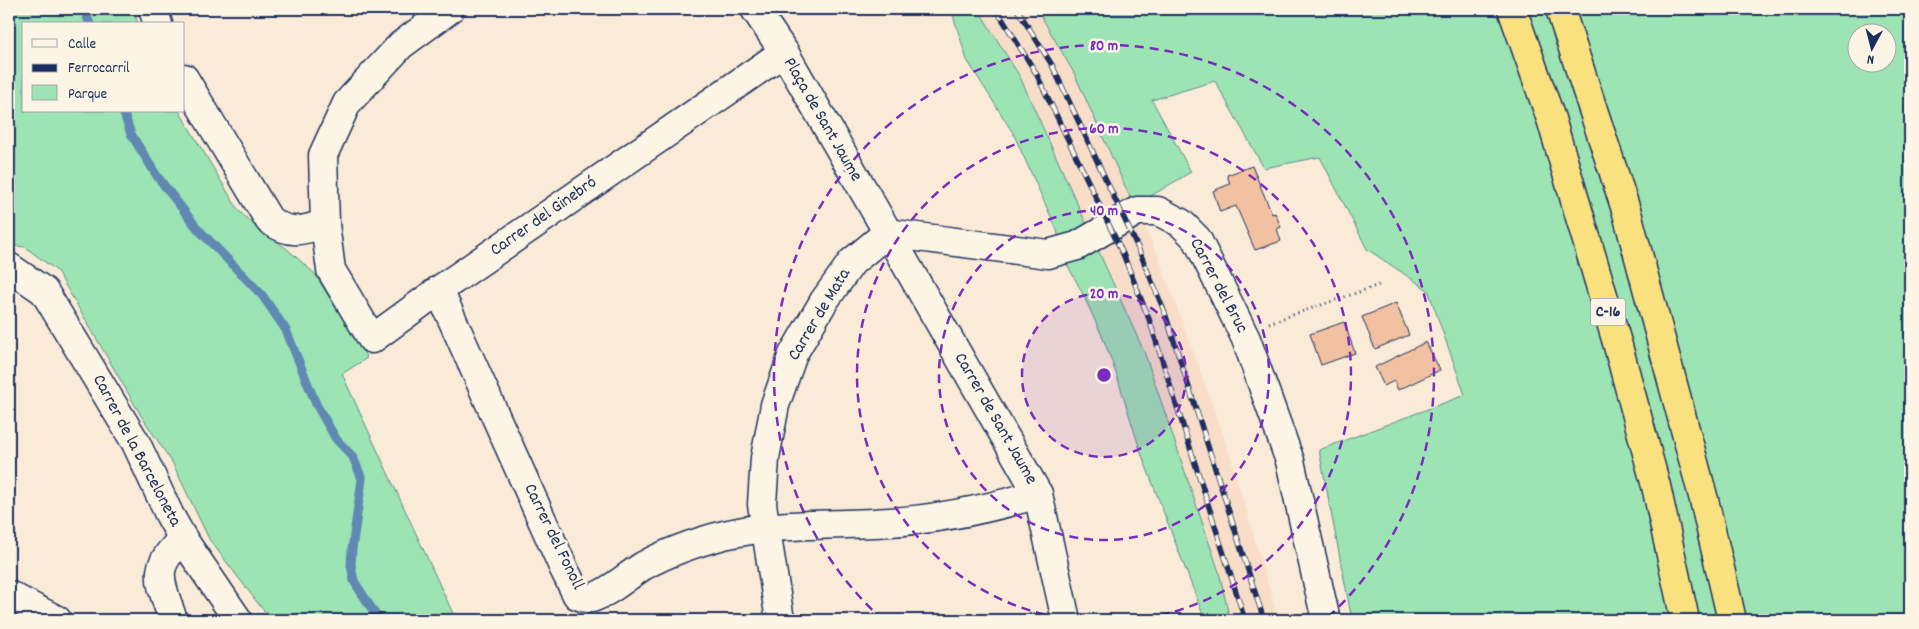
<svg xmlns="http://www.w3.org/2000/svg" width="1919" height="629" font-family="Dekko,sans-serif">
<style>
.built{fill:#f8dec8}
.green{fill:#9ce4b3;stroke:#5c8a88;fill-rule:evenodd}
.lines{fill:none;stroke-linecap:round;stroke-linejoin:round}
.stream{stroke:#5f88b3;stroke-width:9}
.building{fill:#f2c1a2;stroke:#1b2f5e}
.minor-casing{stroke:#1b2f5e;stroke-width:31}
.highway-casing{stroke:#1b2f5e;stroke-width:31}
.path{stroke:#1b2f5e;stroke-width:3;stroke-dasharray:1 4;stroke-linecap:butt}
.minor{stroke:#fcf5e5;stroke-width:28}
.highway{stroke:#fae180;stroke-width:28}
.rail-casing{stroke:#1b2f5e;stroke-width:5.5}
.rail{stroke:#fcf5e5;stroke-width:4;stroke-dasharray:11;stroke-linecap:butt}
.ring{fill:none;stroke:#7b2cbf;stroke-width:2.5;stroke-dasharray:9 6}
.labels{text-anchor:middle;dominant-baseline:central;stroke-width:5;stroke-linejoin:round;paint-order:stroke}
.shield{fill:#fcf5e5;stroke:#5e6a86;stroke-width:1}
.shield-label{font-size:16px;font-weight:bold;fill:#1b2f5e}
.street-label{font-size:18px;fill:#1b2f5e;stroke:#fcf5e5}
.centre{fill:#7b2cbf;stroke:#fcf5e5;stroke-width:2.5}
.ring-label{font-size:15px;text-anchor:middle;font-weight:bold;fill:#7b2cbf;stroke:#fcf5e5;stroke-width:5;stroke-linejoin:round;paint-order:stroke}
</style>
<rect width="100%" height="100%" fill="#faebd8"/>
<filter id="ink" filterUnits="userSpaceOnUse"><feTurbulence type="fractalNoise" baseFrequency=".02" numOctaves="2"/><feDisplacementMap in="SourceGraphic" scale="10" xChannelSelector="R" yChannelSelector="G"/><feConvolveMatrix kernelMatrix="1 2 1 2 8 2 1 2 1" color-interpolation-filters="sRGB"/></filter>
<g filter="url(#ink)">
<path class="built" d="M978 9H1037L1074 73 1158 256 1224 436 1279 620H1230L1219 572 1145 354 1020 77Z"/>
<g class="green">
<path d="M9 9H133L138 24H24V111H179L239 211 256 227 286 248 315 274 367 358 342 374 456 620H275L263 610 209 539 173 464 142 417 57 271 25 247 9 245Z"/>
<path d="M951 9H978L1020 77 1145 354 1219 572 1230 620H1205L1141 453 1116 373 1103 338 1081 290 1063 257 1057 230 1013 133 967 60Z"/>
<path d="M1037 9H1910V620H1352L1319 450 1465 395 1428 290 1367 249 1320 157 1264 168 1215 81 1152 100 1191 172 1134 206 1074 73ZM1856 32H1886V62H1856Z"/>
</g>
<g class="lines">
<g class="stream">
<path d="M84 9 90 24"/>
<path d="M123 111 131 134 157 176 198 229 262 295 286 330 316 404 336 439 353 457 362 479 352 549 351 565 354 581 379 620"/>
</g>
</g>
<g class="building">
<path d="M1252 166 1272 214 1275 213 1281 227 1277 229 1281 241 1255 250 1236 206 1220 212 1213 191 1230 184 1227 175Z"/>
<path d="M1396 303 1409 335 1375 349 1362 317Z"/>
<path d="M1344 322 1355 353 1321 365 1310 334Z"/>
<path d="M1426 342 1440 370 1398 390 1394 381 1384 386 1375 367Z"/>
</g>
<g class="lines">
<g class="minor-casing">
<g id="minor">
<path d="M153 9 158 24"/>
<path d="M450 9 401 45 347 103 323 155 325 224 331 270 372 339 439 290 784 52"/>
<path d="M755 9 784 52 1038 494 1066 620"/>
<path d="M184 78 269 220C290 235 301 231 325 224"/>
<path d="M887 233 1048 254 1077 246 1137 211H1158L1181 223 1197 239 1246 339 1290 461 1326 620"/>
<path d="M9 267 44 291 136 443 169 514 183 539 238 620"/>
<path d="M439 290 564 569 577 595C582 597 586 599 592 598 610 592 627 576 643 566 668 552 697 542 724 535 779 522 834 526 890 522 942 519 988 509 1038 494"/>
<path d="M9 595 57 620"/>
<path d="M173 620C161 582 149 569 183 539"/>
<path d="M780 620 762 504 765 458 775 405 793 354 824 301 852 262 887 233"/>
</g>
</g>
<g class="highway-casing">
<g id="highway">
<path d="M1512 9 1551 119 1618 346 1656 486 1685 620"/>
<path d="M1560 9 1627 213 1704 500 1732 620"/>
</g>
</g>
<path class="path" d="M1269 323 1379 285"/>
<use href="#minor" class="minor"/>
<use href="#highway" class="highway"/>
<g class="rail-casing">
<g id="rail">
<path d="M996 9 1036 73 1123 254 1149 319 1245 620"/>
<path d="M1017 9 1052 65 1138 248 1165 313 1264 620"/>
</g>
</g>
<use href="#rail" class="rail"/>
</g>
</g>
<circle cx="1104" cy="375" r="82" fill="#7b2cbf" fill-opacity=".12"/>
<g class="ring">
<circle cx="1104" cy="375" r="82"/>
<circle cx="1104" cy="375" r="165"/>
<path d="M1074 620A247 247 0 1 1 1134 620"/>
<path d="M883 620A330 330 0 1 1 1325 620"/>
</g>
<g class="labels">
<rect class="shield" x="1590.5" y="298.5" width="35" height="27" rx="4"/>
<g class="shield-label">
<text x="1608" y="312">C-16</text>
</g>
<g class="street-label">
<text transform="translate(822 120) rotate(60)">Plaça de Sant Jaume</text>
<text transform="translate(544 217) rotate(-35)">Carrer del Ginebró</text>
<text transform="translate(1218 286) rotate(62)">Carrer del Bruc</text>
<text transform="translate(820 315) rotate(-59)">Carrer de Mata</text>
<text transform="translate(995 419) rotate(60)">Carrer de Sant Jaume</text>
<text transform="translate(136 451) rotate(62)">Carrer de la Barceloneta</text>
<text transform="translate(553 537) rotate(64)">Carrer del Fonoll</text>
</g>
</g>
<circle cx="1104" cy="375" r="8" class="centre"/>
<g class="ring-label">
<text x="1104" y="50">80 m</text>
<text x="1104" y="133">60 m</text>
<text x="1104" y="215">40 m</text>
<text x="1104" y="298">20 m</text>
</g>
<rect width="1919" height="629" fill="none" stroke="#fcf5e5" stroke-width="30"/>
<rect x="15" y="15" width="1889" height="599" fill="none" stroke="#1b2f5e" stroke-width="2" filter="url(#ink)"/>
<rect x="22" y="22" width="162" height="90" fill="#fcf5e5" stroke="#a2a6af"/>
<rect x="32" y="39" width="25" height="8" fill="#fcf5e5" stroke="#a2a6af"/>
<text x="68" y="48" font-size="15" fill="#1b2f5e">Calle</text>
<rect x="32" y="64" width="25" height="8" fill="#1b2f5e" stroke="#a2a6af"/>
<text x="68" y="72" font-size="15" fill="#1b2f5e">Ferrocarril</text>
<rect x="32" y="85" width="25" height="15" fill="#9ce4b3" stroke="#a2a6af"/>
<text x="68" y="98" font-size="15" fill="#1b2f5e">Parque</text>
<g transform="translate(1872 48) rotate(187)"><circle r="24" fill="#fcf5e5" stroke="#a2a6af"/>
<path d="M0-4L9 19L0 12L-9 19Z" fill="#1b2f5e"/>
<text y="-8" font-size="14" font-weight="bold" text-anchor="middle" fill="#1b2f5e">N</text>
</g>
</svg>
